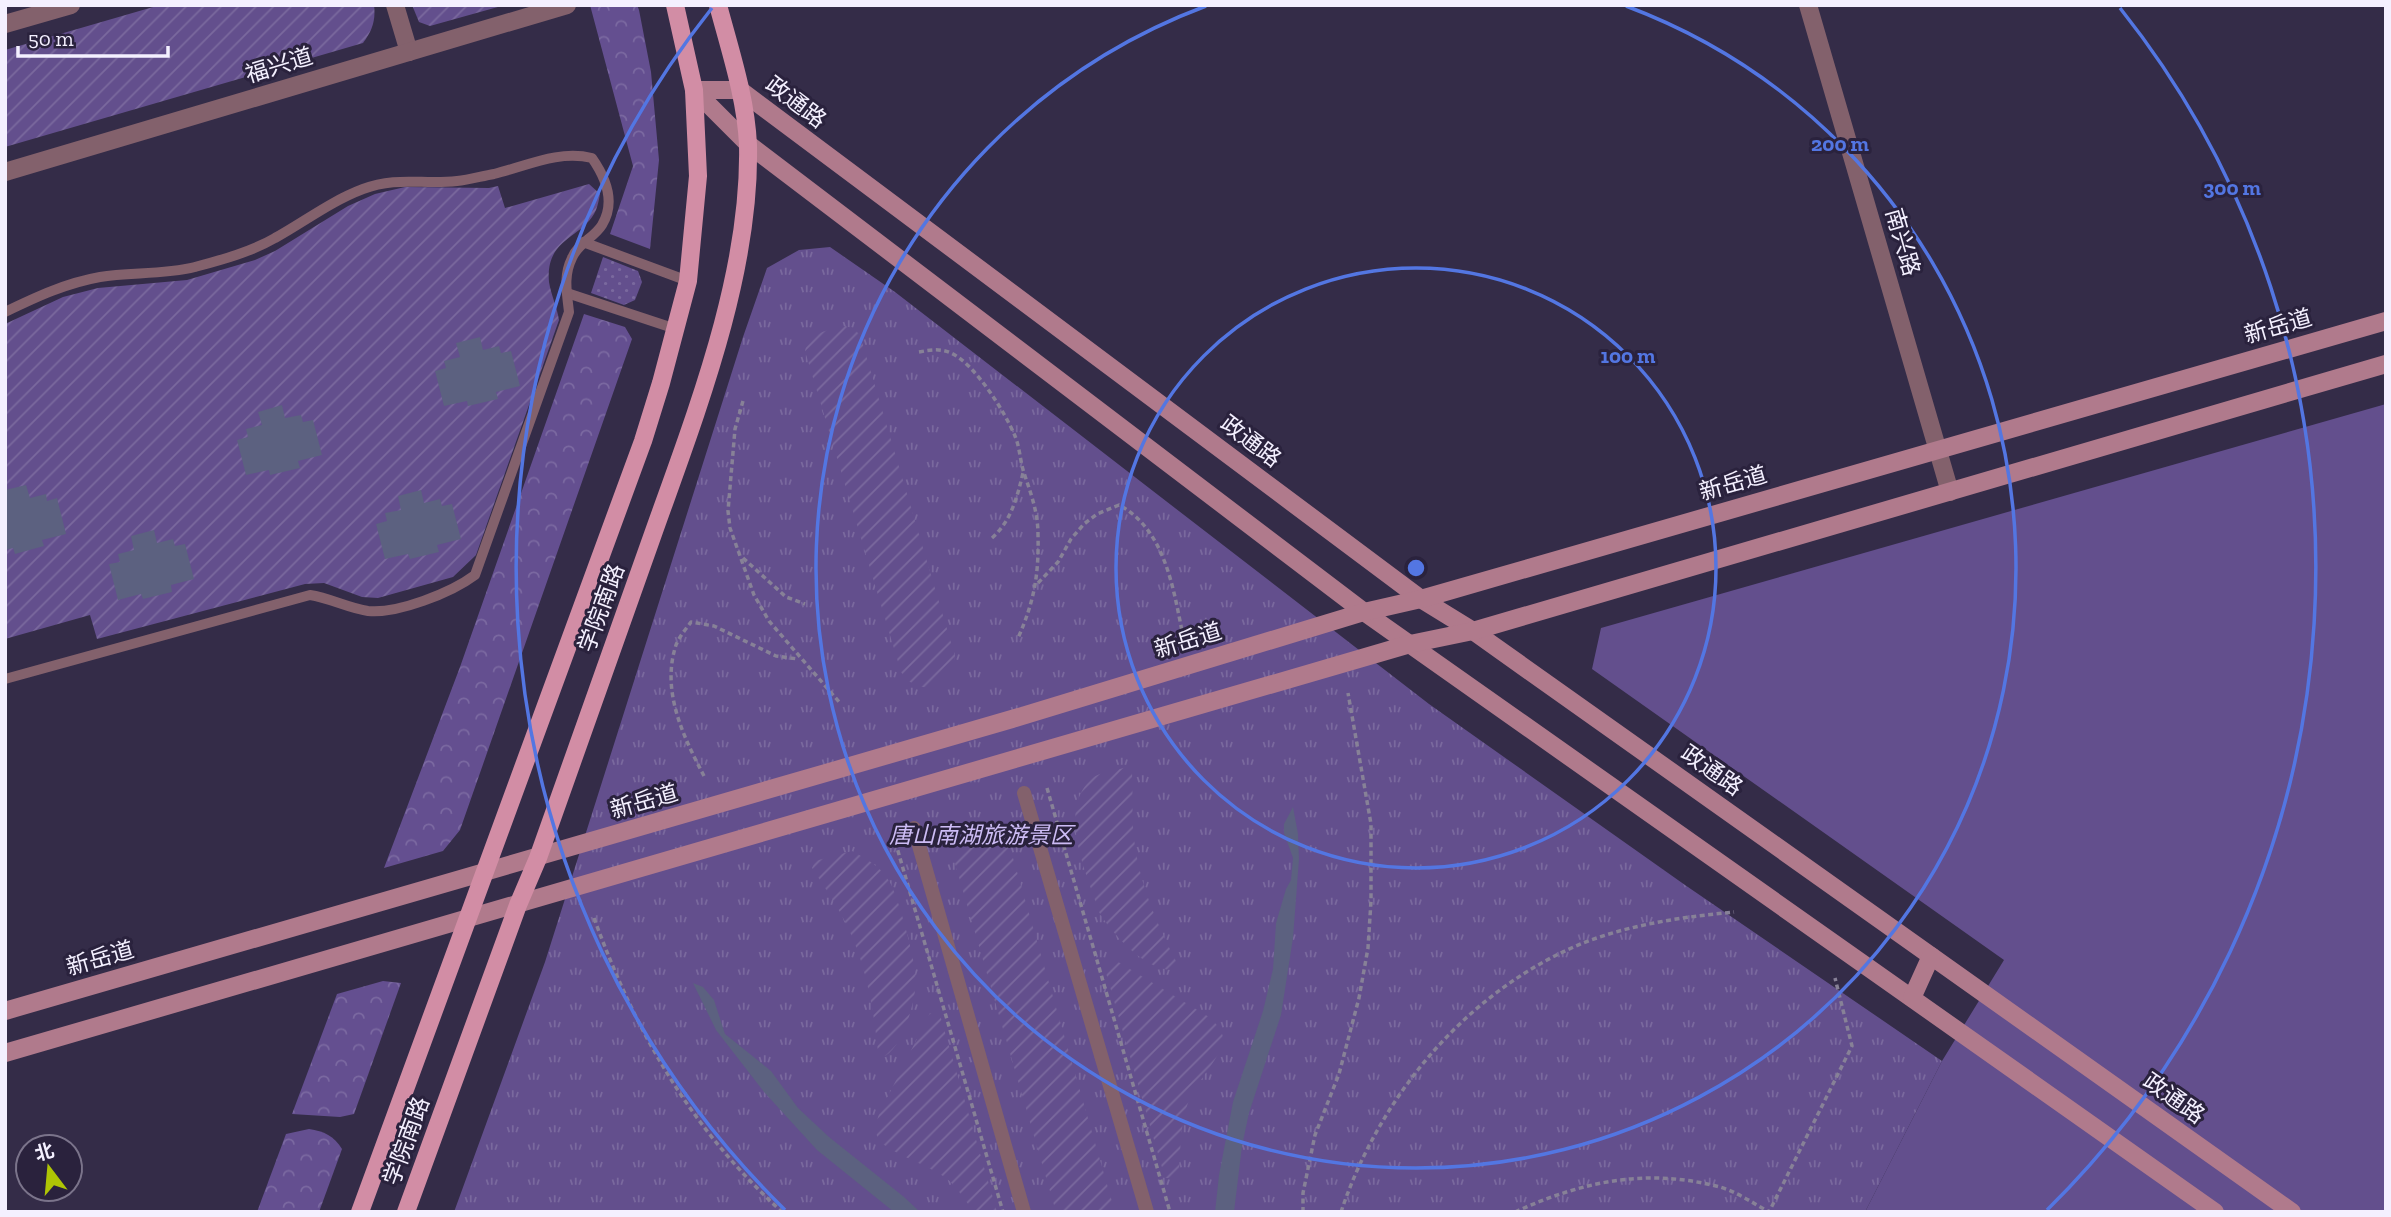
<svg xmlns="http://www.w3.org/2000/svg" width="2391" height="1217" font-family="'Zilla Slab','Noto Sans SC',serif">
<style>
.grass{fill:url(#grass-dots)}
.forest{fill:url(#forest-crowns)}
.park{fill:url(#park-tufts)}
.garden{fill:url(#garden-furrows)}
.pitch{fill:#634f8d}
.building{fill:#5c6180}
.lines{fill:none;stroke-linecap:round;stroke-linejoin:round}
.path{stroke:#878197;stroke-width:3.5;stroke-dasharray:5 3.5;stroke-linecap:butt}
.service{stroke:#83616c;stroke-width:10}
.pedestrian{stroke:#83616c;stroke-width:14}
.tertiary{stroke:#83616c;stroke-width:18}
.secondary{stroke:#b07a8c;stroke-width:18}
.primary{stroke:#d28da5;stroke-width:18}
.ring{fill:none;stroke:#5376e2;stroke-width:3.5}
.labels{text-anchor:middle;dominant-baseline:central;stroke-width:6;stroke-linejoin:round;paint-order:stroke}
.street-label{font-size:23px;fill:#f4f0ff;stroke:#2a223d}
.park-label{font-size:23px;font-style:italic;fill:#cdbcf5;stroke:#2a223d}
.centre{fill:#5376e2;stroke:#2a223d;stroke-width:3.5}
.ring-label{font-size:21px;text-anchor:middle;font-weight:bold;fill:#5376e2;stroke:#2a223d;stroke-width:6;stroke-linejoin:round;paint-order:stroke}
</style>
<defs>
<pattern id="grass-dots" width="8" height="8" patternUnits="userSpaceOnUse" patternTransform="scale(1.75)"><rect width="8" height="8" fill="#634f8d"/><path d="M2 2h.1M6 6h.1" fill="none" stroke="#7a699e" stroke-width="1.8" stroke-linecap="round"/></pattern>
<pattern id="forest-crowns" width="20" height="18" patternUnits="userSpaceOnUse" patternTransform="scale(1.75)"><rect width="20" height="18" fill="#644f90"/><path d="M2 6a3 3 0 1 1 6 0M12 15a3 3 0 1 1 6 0" fill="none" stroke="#7b69a1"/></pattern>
<pattern id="park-tufts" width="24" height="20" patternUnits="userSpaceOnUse" patternTransform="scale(1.75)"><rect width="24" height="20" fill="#634f8d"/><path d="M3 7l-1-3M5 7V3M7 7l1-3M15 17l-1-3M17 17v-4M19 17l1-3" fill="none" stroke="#7a699e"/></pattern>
<pattern id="garden-furrows" width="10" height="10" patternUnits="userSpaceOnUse" patternTransform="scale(1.75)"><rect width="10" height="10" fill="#634f8d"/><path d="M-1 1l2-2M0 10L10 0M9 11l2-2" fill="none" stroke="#7a699e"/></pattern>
</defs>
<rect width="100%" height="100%" fill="#342c48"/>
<path class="grass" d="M603 257 638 271 642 282 635 300 624 305 591 293Z"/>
<g class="forest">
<path d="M590 5H637L639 10 651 72 659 160 650 249 610 234 633 166Z"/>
<path d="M584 314 625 327 632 339 460 830 443 851 384 868 460 667Z"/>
<path d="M383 981 401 983 354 1114 340 1117 292 1114 337 994Z"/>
<path d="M309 1129C324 1131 334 1136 342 1149L319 1212H257L286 1134Z"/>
</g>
<path class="park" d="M830 247 895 292 1429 704 1685 885 1942 1061 1865 1212H454L545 962 743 337 767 268 799 250Z"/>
<g class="garden">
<path d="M160 5H374C376 20 372 31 363 43L5 147V50Z"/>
<path d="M412 5H505L430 26 419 22Z"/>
<path d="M589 184 600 194C599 199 598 205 596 210 583 239 545 237 549 282 551 295 557 307 559 320L476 555 453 577 378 598 362 597 324 583 305 584 97 639 90 615 5 639V324L63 297 98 288 187 280 255 260 275 251 348 206 375 194 405 187 489 188 498 186 505 208Z"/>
<path d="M845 326 854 329 860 335 955 656C954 688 918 699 901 672L805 351C809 331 828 331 845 326Z"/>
<path d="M1126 767 1132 772C1133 790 1132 809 1133 827 1136 876 1155 920 1177 963V967L1173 970C1146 971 1112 934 1099 912 1088 875 1057 814 1090 780 1097 772 1116 771 1126 767Z"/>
<path d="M994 835 1003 838 1009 844 1115 1212H1056L954 860C958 840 977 840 994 835Z"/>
<path d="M852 851C867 859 880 866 889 881 898 894 916 962 916 979 916 999 904 1045 885 1056H880L878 1052C873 1004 865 957 841 914 832 898 822 883 812 868L815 861Z"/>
<path d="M1109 960H1115L1209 1017C1216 1024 1226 1032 1222 1044 1218 1060 1199 1080 1191 1096 1180 1119 1181 1146 1179 1171L1174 1178H1165L1104 966Z"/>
<path d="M930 1013H937L940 1015 997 1212H974C965 1200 957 1187 946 1178 932 1167 886 1151 879 1140 874 1132 876 1123 879 1114Z"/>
</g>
<path class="pitch" d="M2386 404V1212H1865L1942 1061 2004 960 1592 669 1601 628Z"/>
<g class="building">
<path d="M480 337 483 350 499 346 501 353 511 351 520 386 496 392 498 399 468 406 467 401 444 406 435 371 446 368 444 361 460 357 456 343Z"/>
<path d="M282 405 285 418 301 415 303 422 313 420 322 455 298 461 300 468 270 475 269 470 246 475 237 440 248 437 246 429 262 425 258 412Z"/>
<path d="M26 485 30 498 46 494 47 501 57 498 66 534 42 540 44 546 15 554 13 548 5 550V490Z"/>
<path d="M421 490 424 503 440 499 442 506 452 504 461 539 437 545 439 552 410 559 408 554 385 559 376 524 387 521 385 513 401 510 398 496Z"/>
<path d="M154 530 157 543 173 539 175 546 185 544 194 579 171 585 172 592 143 599 141 594 118 600 109 564 120 562 118 554 134 550 131 536Z"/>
<path d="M1293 807 1298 834 1299 859 1293 938 1281 1015 1249 1113 1242 1146 1234 1212H1215L1219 1175 1233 1102 1263 1011 1273 969 1276 923 1286 889 1291 880 1293 858 1284 833V824Z"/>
<path d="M693 983 703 987 714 1000 725 1034 771 1071 798 1108 829 1137 904 1197 920 1212H894L817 1150 764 1092 716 1030Z"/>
</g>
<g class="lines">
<g class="path">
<path d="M919 352C930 350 940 348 951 353 975 364 1005 412 1015 436 1020 448 1020 461 1024 473 1031 494 1038 512 1038 535 1039 575 1034 602 1018 638"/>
<path d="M743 401 735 429 728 511 730 528 754 595 769 621 840 703"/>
<path d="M992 538C1011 521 1017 498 1023 473"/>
<path d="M743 558 786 597 805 604"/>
<path d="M1038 583 1058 562 1071 539 1084 524 1097 514 1119 505C1164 529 1173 586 1182 631"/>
<path d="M704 776C683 736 661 691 676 645 679 637 686 629 691 622L714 626 776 656 798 659"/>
<path d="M1047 788 1170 1212"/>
<path d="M893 834 1003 1212"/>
<path d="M594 918C636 1033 690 1128 782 1212"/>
<path d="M1303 1212V1193L1315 1135 1339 1074 1359 998 1368 948 1371 901V824L1348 693"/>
<path d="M1341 1212C1380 1095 1468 990 1583 943 1632 924 1683 917 1734 912"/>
<path d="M1515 1212C1581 1182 1644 1168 1716 1186 1734 1190 1753 1203 1769 1212L1852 1046 1835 978"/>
</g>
<g class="service">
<path d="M583 242 688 281"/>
<path d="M567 293 676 329"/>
<path d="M5 312C36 297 66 283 100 277 130 272 163 275 195 267 221 260 251 252 275 238 304 222 331 201 363 189 397 176 423 185 457 181 469 180 482 176 494 174 527 166 558 150 592 158 606 178 616 202 602 225 594 238 578 243 572 258 563 276 567 293 569 312L475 575C451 593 397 614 368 611 348 608 330 598 310 595L5 679"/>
</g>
<g class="pedestrian">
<path d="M1024 793 1147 1212"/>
<path d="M914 828 1024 1212"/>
</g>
<g class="tertiary">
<path d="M395 5 409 52"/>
<path d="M1808 5 1950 492"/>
<path d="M5 24 71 5"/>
<path d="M5 172 567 5"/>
</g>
<g class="secondary">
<path d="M694 90H740L1421 599 1473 631 2292 1212"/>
<path d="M694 90 748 144 1364 612 2215 1212"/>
<path d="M1912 998 1931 956"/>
<path d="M5 1011 1012 719 1364 612 1421 599 2386 321"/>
<path d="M5 1053 1410 644 1473 631 2386 364"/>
</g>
<g class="primary">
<path d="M360 1212 643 441 661 383 688 281 698 176 694 90 675 5"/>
<path d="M406 1212 518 905 538 858C576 750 615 642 653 534 696 413 751 274 748 145 746 98 730 50 718 5"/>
</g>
</g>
<g class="ring">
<circle cx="1416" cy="568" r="300"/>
<path d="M1626 6A600 600 0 1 1 1206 6"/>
<path d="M785 1210A900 900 0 0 1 712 8M2120 8A900 900 0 0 1 2047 1210"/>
</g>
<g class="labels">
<g class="street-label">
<text transform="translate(279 65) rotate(-17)">福兴道</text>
<text transform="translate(796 102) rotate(37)">政通路</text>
<text transform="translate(1903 242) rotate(74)">南兴路</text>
<text transform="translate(2278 326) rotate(-16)">新岳道</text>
<text transform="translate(1251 441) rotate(37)">政通路</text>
<text transform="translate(1733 483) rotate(-16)">新岳道</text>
<text transform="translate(601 608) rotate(-70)">学院南路</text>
<text transform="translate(1188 640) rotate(-17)">新岳道</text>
<text transform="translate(1712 770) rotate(35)">政通路</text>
<text transform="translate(644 801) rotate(-16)">新岳道</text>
<text transform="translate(100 958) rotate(-16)">新岳道</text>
<text transform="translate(2174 1098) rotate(35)">政通路</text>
<text transform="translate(406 1141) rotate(-70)">学院南路</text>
</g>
<g class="park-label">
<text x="981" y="835">唐山南湖旅游景区</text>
</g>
</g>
<circle cx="1416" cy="568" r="10" class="centre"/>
<g class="ring-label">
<text x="1840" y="151">200 m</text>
<text x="2232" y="195">300 m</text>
<text x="1628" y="363">100 m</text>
</g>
<rect width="2391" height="1217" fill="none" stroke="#f4f0ff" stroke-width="14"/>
<g transform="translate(49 1168) rotate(344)"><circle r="33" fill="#2a223d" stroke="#7b748b" stroke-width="2"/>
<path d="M0-5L12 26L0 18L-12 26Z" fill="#afc505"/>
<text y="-10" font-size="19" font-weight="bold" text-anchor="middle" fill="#f4f0ff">北</text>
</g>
<path d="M18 46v10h150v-10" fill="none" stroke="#f4f0ff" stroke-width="3.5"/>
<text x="28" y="46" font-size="21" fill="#f4f0ff" stroke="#2a223d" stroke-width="5" paint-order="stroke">50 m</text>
</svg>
